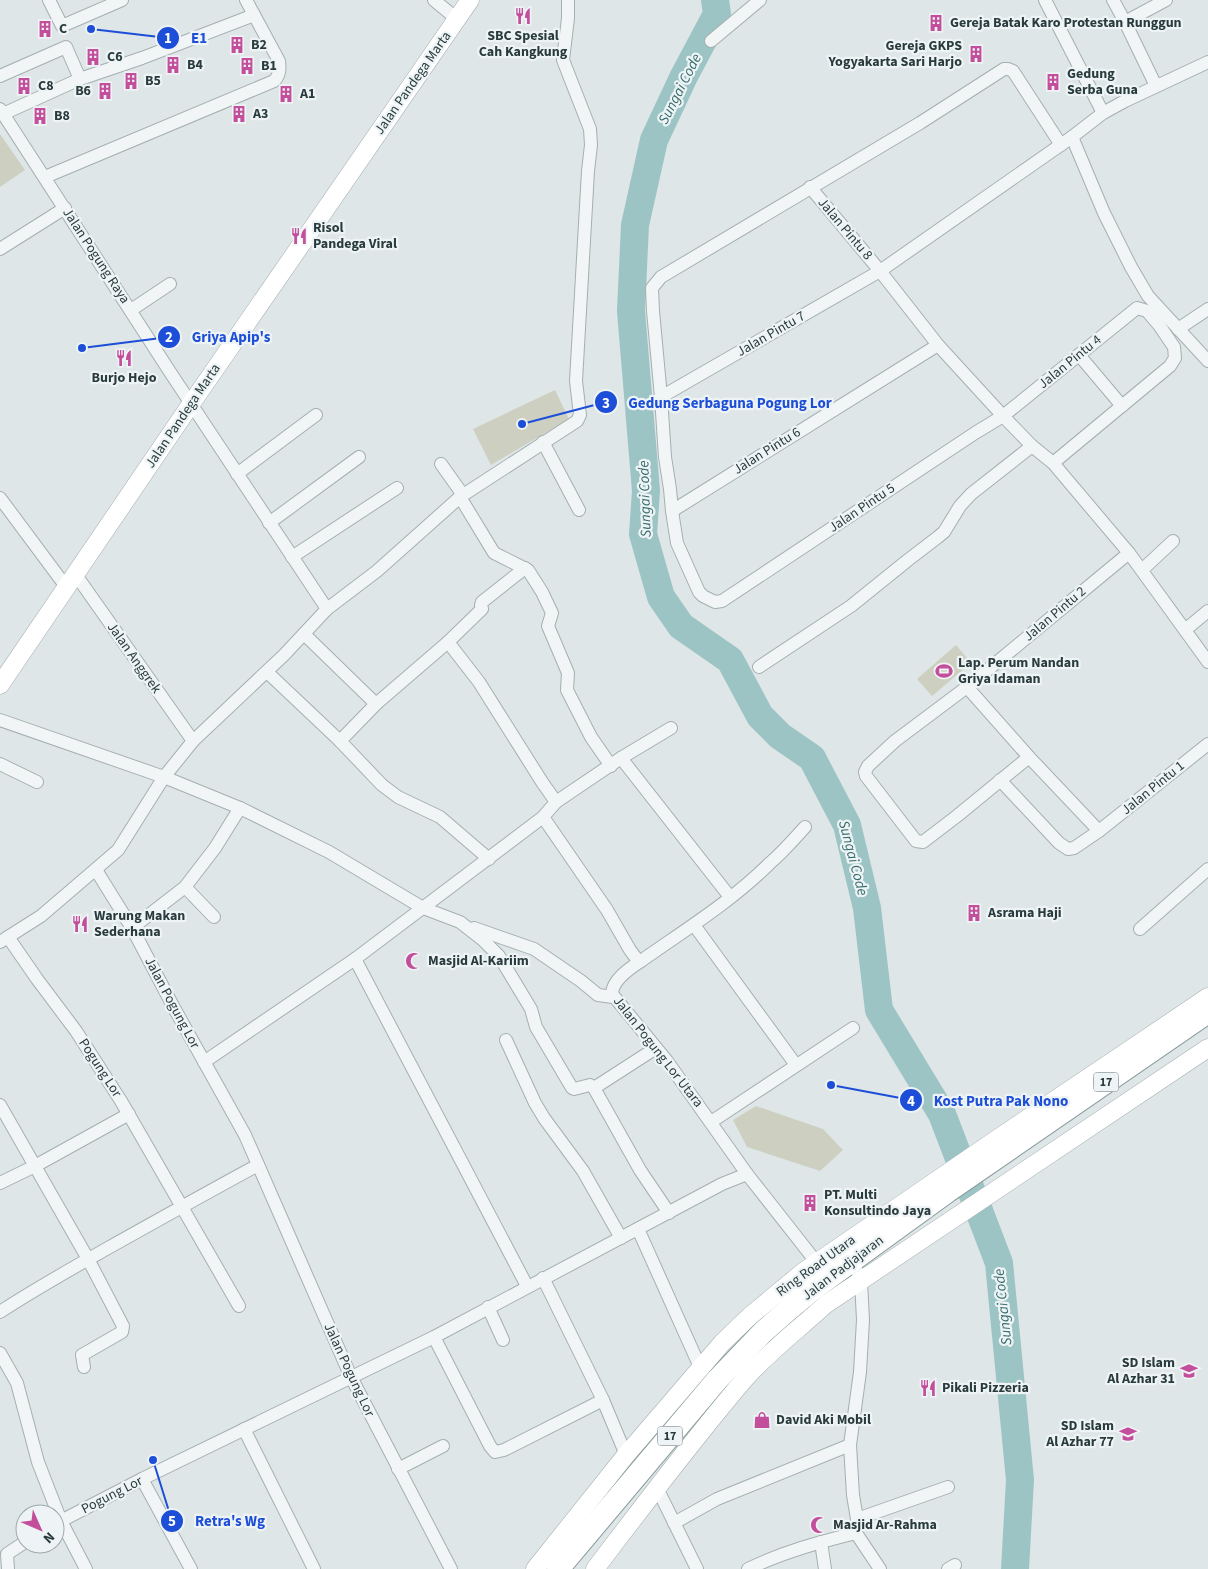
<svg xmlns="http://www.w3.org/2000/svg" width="1208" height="1569" font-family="'Source Sans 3',sans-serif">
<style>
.green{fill:#cdd0c1}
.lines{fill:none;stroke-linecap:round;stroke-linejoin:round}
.river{stroke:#9dc4c4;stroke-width:28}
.street-casing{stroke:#a5afb1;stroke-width:14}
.secondary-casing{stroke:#a5afb1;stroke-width:19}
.highway-casing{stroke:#889b9c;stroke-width:24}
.street{stroke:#f1f5f6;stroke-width:12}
.secondary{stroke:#fff;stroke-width:18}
.highway{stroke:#fff;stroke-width:22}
.labels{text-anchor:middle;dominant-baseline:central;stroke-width:4.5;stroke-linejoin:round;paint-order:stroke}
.shield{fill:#eef4f5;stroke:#647274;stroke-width:1}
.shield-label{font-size:12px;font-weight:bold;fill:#293b3d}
.poi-label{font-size:14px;font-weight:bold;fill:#293b3d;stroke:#eef4f5;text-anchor:start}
.street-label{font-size:14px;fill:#293b3d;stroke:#eef4f5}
.water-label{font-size:15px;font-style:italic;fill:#376c6d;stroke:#eef4f5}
.leader{fill:none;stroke:#1d4ed8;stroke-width:2}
.callout-dot{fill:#1d4ed8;stroke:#eef4f5;stroke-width:2}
.mark-label{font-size:15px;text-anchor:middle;font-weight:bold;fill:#fff}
.callout-label{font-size:15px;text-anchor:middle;font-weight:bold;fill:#1d4ed8;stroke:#eef4f5;stroke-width:4.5;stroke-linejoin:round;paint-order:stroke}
</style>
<rect width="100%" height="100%" fill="#dfe6e7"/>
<g class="green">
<path d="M0 134 25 170 0 187Z"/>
<path d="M555 390 569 419 491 465 473 429Z"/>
<path d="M956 645 971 663 932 696 917 679Z"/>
<path d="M756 1106 823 1129 843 1150 820 1171 747 1147 733 1120Z"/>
</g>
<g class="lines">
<path class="river" d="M715 0 717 14 684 76 654 140 635 225 631 311 646 491 643 534 661 597 681 626 730 660 760 716 780 736 812 758 847 825 867 908 879 1010 942 1114 999 1263 1020 1480 1015 1569"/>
<g class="street-casing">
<g id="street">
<path d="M49 0 62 26 122 0"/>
<path d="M434 0 457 19"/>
<path d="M1045 0 1103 113"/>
<path d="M1113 0 1125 22"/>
<path d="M711 41 760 0"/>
<path d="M0 76 66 47 80 79"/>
<path d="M1156 86 1125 22 1166 0"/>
<path d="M0 109 170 372 327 609"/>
<path d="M3 114 80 79 142 58 254 15"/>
<path d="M1072 137 1104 213 1131 267 1148 296 1208 361"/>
<path d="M45 177 274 81C280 75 280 69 279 61L246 0"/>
<path d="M810 187 880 271 938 345 1003 416 1032 446 1053 463 1129 553 1208 662"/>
<path d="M0 249 65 208"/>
<path d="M131 310 170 284"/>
<path d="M1178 329 1208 309"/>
<path d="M1079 355 1122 406"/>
<path d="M661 397 880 271 1072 137 1103 113 1125 101 1208 62"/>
<path d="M543 442 579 510"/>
<path d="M1053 463 1170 366 1175 358 1174 347 1159 325 1147 311 1137 308 1003 416 975 433 722 601 715 602 703 596 699 592 677 543 672 511 670 489 665 457 661 397 653 311 652 288 661 277 920 123 1004 69H1008L1013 71 1061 145"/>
<path d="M441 464 463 495"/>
<path d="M237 474 316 415"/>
<path d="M460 497 494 553 528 570 542 592 552 613 548 626 568 673 567 690 591 737 611 766"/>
<path d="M0 498 67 588"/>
<path d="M672 511 938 345"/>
<path d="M269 523 359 457"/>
<path d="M292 557 397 488"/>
<path d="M1142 570 1173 541"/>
<path d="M76 575 193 741"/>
<path d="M1185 630 1208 611"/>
<path d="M304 634 376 704 448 642 479 682 542 782 556 802 543 817 607 910 630 950 639 962"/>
<path d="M448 642 482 609 481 605 482 602 525 568"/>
<path d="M759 667 851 606 908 560 938 537 944 532 960 506 971 494 1032 446"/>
<path d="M267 672 340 741 382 785 398 797 440 817 489 859"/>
<path d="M967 687 1029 757 1099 831"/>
<path d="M0 720 164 777 240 808 329 852 423 908 460 922 483 940 499 956 531 1009 536 1027 572 1088 574 1089 590 1085 594 1088 640 1170 669 1213"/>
<path d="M340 741 376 704"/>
<path d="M1029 757 957 816 923 842 916 841 866 776 865 772 868 766 895 741 967 687 1129 553"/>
<path d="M621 758 730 897"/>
<path d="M0 764 37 782"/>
<path d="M1000 780 1059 843 1068 849 1074 848 1099 831 1208 744"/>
<path d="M556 802 621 758 671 728"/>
<path d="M805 827C794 839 783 852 770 863 732 901 685 930 641 961 630 968 612 980 612 994L667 1061 747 1174 817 1263"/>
<path d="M96 870 132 928 173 1006 245 1135 351 1377 451 1569"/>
<path d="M185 887 214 917"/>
<path d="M694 925 796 1065"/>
<path d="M132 928 185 887 215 848 240 808"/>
<path d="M474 928 534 949 581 981 598 995 613 997"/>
<path d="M1140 929 1208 869"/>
<path d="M8 937 37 979 76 1031 121 1101 239 1306"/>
<path d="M0 942 41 916 118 850 164 777 193 741 284 655 327 609 377 571 460 497 577 421 580 415 576 381 588 171 591 145 590 129 563 60 568 18V0"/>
<path d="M355 959 527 1286"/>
<path d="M506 1040 535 1103 544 1118 583 1171 621 1238"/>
<path d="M204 1062 355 959 543 817"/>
<path d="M594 1088 656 1048"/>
<path d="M0 1105 88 1259 123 1326 122 1332 82 1355 84 1367"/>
<path d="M711 1122 853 1028"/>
<path d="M0 1183 35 1166 129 1114"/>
<path d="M638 1229 700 1367"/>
<path d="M857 1271 861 1281 863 1320 860 1372 850 1445 853 1495 857 1519 856 1533 880 1569"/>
<path d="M543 1278 603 1400 626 1455"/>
<path d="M488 1307 503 1340"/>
<path d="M0 1312C35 1289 71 1269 108 1248 158 1220 208 1192 258 1165"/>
<path d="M434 1337 490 1446 495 1452 504 1450 603 1400"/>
<path d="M0 1353 17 1383 38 1462 61 1521 86 1569"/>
<path d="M244 1429 314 1569"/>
<path d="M398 1469 443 1446"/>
<path d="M142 1479 191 1569"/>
<path d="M657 1488 697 1569"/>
<path d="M857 1519 948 1487"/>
<path d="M674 1523 717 1499 850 1445"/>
<path d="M55 1524 142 1479 434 1337 722 1184 747 1174"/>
<path d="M821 1542 825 1569"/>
<path d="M8 1569 7 1554 25 1542"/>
<path d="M748 1569C783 1552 819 1542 856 1533"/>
<path d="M948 1569 955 1565"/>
</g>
</g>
<g class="secondary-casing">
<g id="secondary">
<path d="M0 685 191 404 470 0"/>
<path d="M535 1569 626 1455 722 1343 750 1316 803 1272 997 1139 1208 997"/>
<path d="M595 1569C643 1506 691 1442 743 1381 767 1353 799 1329 826 1304L1208 1048"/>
</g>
</g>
<g class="highway-casing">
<path id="highway" d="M558 1569 717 1380 763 1332 788 1310 813 1289 948 1191 1208 1012"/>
</g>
<use href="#street" class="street"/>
<use href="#secondary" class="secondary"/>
<use href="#highway" class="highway"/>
</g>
<defs>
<g id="restaurant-bare" transform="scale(1.35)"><path d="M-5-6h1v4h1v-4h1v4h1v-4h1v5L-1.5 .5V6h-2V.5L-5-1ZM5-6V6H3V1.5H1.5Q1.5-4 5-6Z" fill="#c34e9c" stroke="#eef4f5" stroke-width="2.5" paint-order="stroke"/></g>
<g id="building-bare" transform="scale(1.35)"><path d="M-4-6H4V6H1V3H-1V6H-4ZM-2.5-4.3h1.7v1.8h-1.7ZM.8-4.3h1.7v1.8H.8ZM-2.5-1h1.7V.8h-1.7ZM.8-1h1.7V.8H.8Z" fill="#c34e9c" stroke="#eef4f5" stroke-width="2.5" paint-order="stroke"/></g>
<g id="stadium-bare" transform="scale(1.35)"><path d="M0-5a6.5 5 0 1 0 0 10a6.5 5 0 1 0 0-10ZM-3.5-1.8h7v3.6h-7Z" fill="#c34e9c" stroke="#eef4f5" stroke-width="2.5" paint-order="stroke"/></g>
<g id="mosque-bare" transform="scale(1.35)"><path d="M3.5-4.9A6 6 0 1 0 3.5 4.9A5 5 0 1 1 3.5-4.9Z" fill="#c34e9c" stroke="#eef4f5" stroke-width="2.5" paint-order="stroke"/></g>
<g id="school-bare" transform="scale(1.35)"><path d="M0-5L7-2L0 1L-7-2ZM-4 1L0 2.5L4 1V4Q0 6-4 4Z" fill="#c34e9c" stroke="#eef4f5" stroke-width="2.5" paint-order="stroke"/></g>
<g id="shop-bare" transform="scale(1.35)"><path d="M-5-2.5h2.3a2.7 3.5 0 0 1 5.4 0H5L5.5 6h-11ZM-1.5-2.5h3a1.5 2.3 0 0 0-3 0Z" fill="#c34e9c" stroke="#eef4f5" stroke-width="2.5" paint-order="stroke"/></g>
</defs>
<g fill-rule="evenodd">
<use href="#restaurant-bare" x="523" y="16"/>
<use href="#building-bare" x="936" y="23"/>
<use href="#building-bare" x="45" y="29"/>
<use href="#building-bare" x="237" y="45"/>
<use href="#building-bare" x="976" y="54"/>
<use href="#building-bare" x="93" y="57"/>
<use href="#building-bare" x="173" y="65"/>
<use href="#building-bare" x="247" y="66"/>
<use href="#building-bare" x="131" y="81"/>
<use href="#building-bare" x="1053" y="82"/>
<use href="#building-bare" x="24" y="86"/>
<use href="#building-bare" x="105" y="91"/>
<use href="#building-bare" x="286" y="94"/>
<use href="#building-bare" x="239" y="114"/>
<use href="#building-bare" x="40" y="116"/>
<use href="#restaurant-bare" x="299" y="236"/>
<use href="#restaurant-bare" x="124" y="358"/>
<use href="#stadium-bare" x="944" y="671"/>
<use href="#building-bare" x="974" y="913"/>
<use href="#restaurant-bare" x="80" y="924"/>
<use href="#mosque-bare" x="414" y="961"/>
<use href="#building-bare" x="810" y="1203"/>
<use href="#school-bare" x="1189" y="1371"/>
<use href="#restaurant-bare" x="928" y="1388"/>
<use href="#shop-bare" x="762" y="1420"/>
<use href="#school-bare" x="1128" y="1434"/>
<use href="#mosque-bare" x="819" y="1525"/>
</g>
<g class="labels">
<g class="shield">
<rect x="1093.5" y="1072.5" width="25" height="19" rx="4"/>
<rect x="657.5" y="1426.5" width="25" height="19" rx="4"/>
</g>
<g class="shield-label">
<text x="1106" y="1082">17</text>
<text x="670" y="1436">17</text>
</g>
<g class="poi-label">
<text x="950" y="23">Gereja Batak Karo Protestan Runggun</text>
<text x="59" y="29">C</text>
<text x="523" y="36" text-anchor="middle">SBC Spesial<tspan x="523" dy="16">Cah Kangkung</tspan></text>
<text x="251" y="45">B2</text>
<text x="962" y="46" text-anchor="end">Gereja GKPS<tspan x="962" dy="16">Yogyakarta Sari Harjo</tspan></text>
<text x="107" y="57">C6</text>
<text x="187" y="65">B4</text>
<text x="261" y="66">B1</text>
<text x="1067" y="74">Gedung<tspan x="1067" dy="16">Serba Guna</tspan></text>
<text x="145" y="81">B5</text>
<text x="38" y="86">C8</text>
<text x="91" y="91" text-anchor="end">B6</text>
<text x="300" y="94">A1</text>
<text x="253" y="114">A3</text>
<text x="54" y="116">B8</text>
<text x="313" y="228">Risol<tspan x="313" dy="16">Pandega Viral</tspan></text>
<text x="124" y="378" text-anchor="middle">Burjo Hejo</text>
<text x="958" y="663">Lap. Perum Nandan<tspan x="958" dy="16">Griya Idaman</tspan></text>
<text x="988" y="913">Asrama Haji</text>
<text x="94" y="916">Warung Makan<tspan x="94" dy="16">Sederhana</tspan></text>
<text x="428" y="961">Masjid Al-Kariim</text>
<text x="824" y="1195">PT. Multi<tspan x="824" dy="16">Konsultindo Jaya</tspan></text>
<text x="1175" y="1363" text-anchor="end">SD Islam<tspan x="1175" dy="16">Al Azhar 31</tspan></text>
<text x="942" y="1388">Pikali Pizzeria</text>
<text x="776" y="1420">David Aki Mobil</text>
<text x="1114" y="1426" text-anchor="end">SD Islam<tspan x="1114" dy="16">Al Azhar 77</tspan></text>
<text x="833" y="1525">Masjid Ar-Rahma</text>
</g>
<g class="street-label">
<text transform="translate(413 83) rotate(-55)">Jalan Pandega Marta</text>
<text transform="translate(845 229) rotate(50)">Jalan Pintu 8</text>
<text transform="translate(96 256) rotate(57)">Jalan Pogung Raya</text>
<text transform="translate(771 334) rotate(-30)">Jalan Pintu 7</text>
<text transform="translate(1070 362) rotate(-39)">Jalan Pintu 4</text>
<text transform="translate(183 416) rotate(-56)">Jalan Pandega Marta</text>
<text transform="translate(767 451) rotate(-32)">Jalan Pintu 6</text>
<text transform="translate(862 508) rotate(-34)">Jalan Pintu 5</text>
<text transform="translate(1055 614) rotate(-40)">Jalan Pintu 2</text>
<text transform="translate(134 658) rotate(55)">Jalan Anggrek</text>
<text transform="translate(1153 788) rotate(-39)">Jalan Pintu 1</text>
<text transform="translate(172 1003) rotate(62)">Jalan Pogung Lor</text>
<text transform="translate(658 1052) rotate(52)">Jalan Pogung Lor Utara</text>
<text transform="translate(100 1068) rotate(57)">Pogung Lor</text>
<text transform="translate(816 1266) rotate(-36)">Ring Road Utara</text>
<text transform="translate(843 1268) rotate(-37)">Jalan Padjajaran</text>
<text transform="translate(349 1370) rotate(65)">Jalan Pogung Lor</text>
<text transform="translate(112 1495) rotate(-27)">Pogung Lor</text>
</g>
<g class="water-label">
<text transform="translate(680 89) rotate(-63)">Sungai Code</text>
<text transform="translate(645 499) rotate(-92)">Sungai Code</text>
<text transform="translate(853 858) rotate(75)">Sungai Code</text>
<text transform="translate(1003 1307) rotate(-96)">Sungai Code</text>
</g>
</g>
<path class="leader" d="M91 29L168 38M82 348L169 337M522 424L606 402M831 1085L911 1100M153 1460L172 1521"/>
<g class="callout-dot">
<circle cx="91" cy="29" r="5"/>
<circle cx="82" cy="348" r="5"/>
<circle cx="522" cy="424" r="5"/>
<circle cx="831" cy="1085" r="5"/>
<circle cx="153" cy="1460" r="5"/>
<circle cx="168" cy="38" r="12"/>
<circle cx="169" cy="337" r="12"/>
<circle cx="606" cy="402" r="12"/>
<circle cx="911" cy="1100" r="12"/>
<circle cx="172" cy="1521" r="12"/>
</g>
<g class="mark-label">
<text x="168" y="43">1</text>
<text x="169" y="342">2</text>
<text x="606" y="408">3</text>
<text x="911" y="1106">4</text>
<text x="172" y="1526">5</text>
</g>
<g class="callout-label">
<text x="199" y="43">E1</text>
<text x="231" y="342">Griya Apip's</text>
<text x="730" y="408">Gedung Serbaguna Pogung Lor</text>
<text x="1001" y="1106">Kost Putra Pak Nono</text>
<text x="230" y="1526">Retra's Wg</text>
</g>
<g transform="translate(40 1529) rotate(135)"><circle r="24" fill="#eef4f5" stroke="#9faaab"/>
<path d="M0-4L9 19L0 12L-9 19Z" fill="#c34e9c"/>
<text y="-8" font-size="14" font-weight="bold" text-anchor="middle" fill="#293b3d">N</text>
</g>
</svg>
